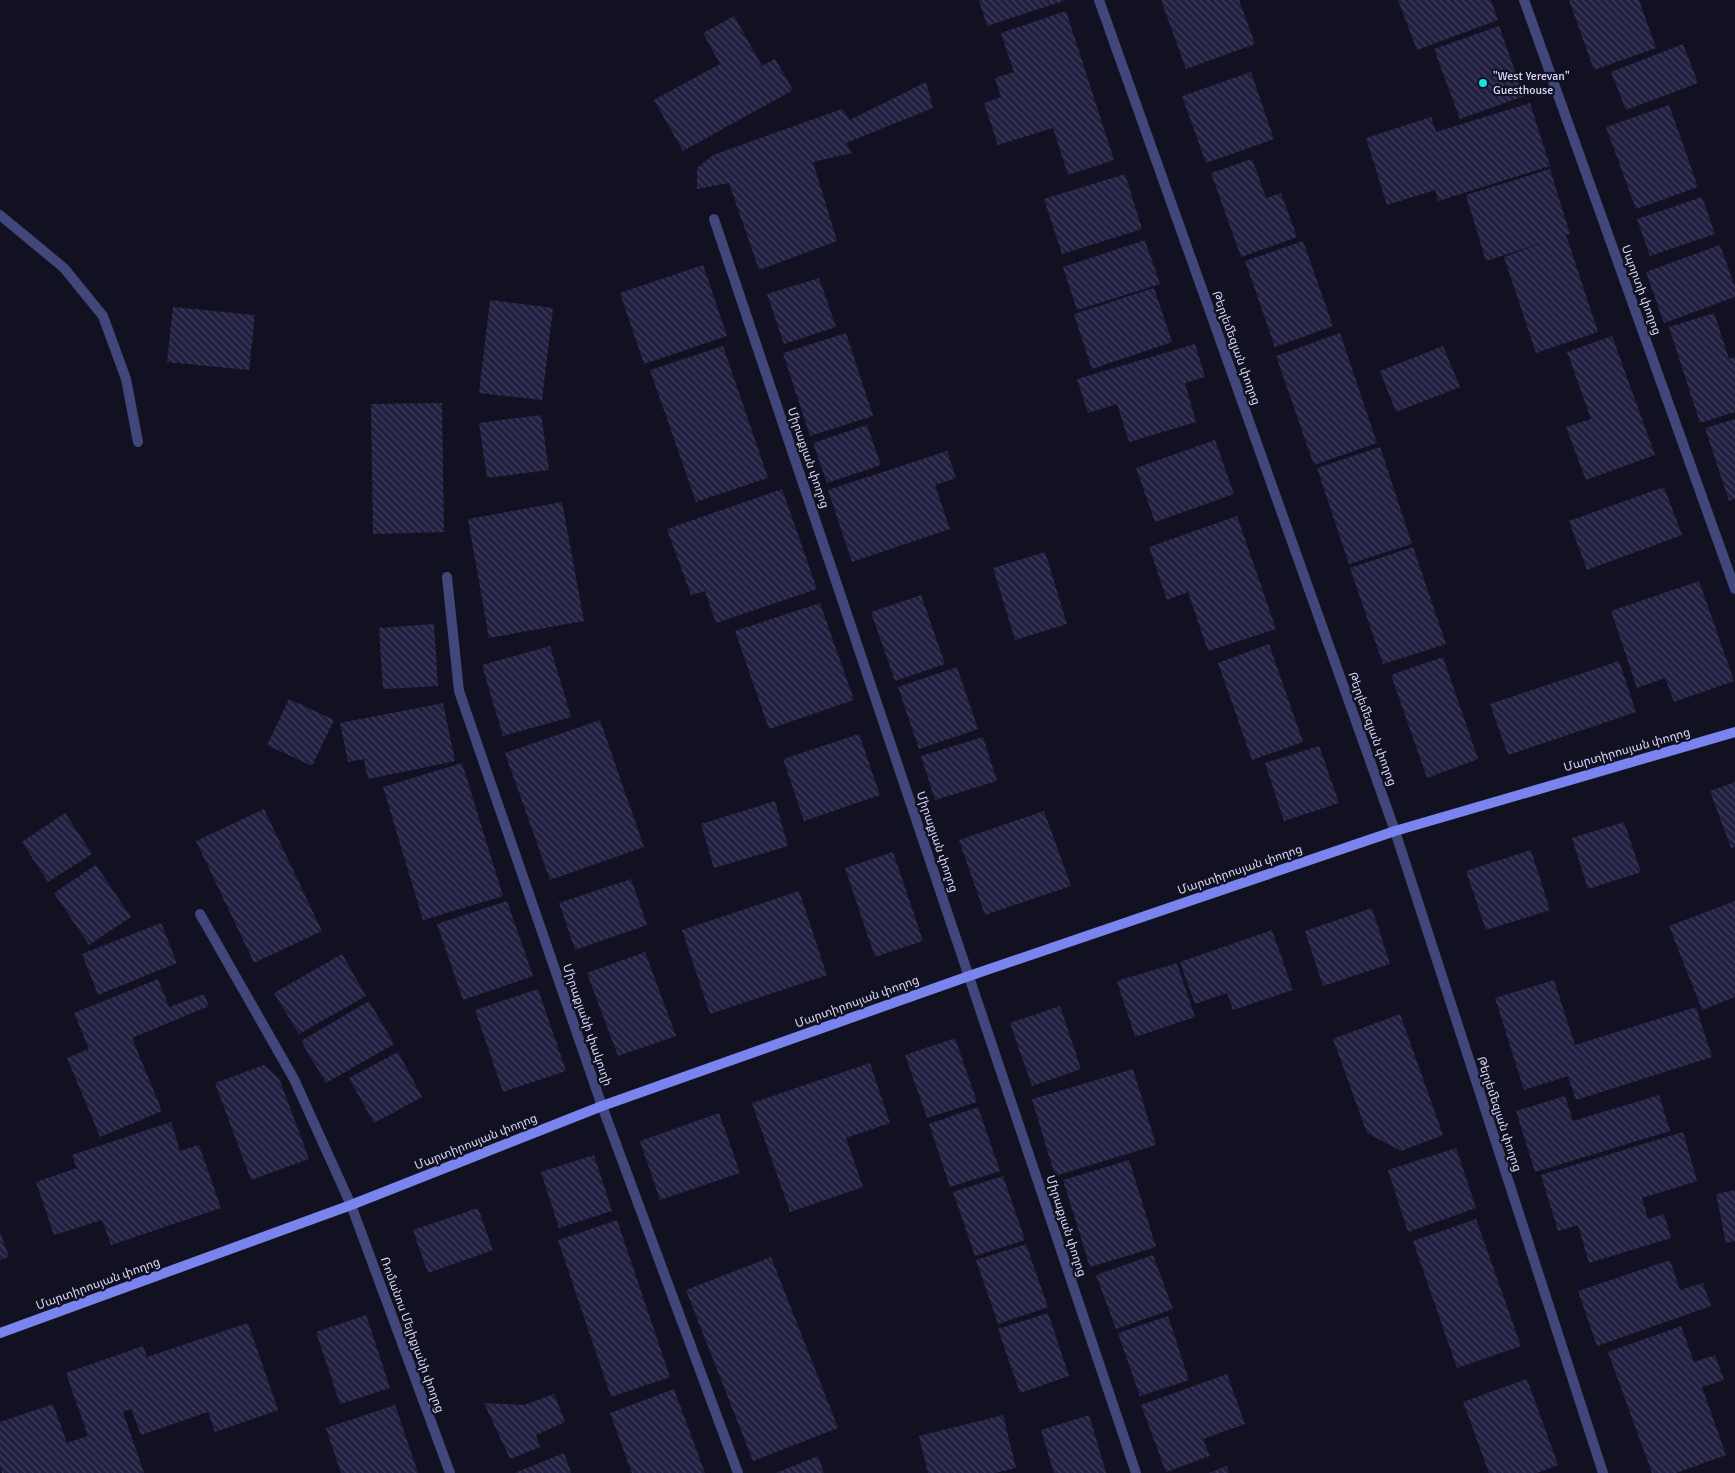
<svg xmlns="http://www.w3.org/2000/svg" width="1735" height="1473" font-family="Signika,'Noto Sans Armenian',sans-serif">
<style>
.building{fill:url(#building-back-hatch)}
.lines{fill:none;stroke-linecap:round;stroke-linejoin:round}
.lane{stroke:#41467b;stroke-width:10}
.street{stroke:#41467b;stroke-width:10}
.secondary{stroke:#7984ef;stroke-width:10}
.poi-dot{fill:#1be2de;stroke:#121122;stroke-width:2}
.labels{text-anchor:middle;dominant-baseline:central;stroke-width:4.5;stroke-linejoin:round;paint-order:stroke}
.poi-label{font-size:12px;fill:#d7d7fa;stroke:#121122;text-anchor:start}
.street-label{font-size:12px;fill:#d7d7fa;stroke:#121122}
</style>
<defs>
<pattern id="building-back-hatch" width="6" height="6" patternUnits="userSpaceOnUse" patternTransform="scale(1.25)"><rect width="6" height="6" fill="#221f41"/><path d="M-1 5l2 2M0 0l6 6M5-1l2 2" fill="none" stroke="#413f5d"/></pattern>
</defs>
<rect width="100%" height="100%" fill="#121122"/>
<g class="building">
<path d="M979 0H1066L987 26Z"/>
<path d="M1161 0H1239L1255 44 1186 69Z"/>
<path d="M1398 0H1491L1498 20 1417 50Z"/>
<path d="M1569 0H1639L1656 48 1594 70Z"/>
<path d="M1066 11 1114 160 1068 175 1053 128 998 145 984 103 1001 97 995 78 1014 72 1001 33Z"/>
<path d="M734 16 762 66 775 59 793 90 683 151 654 100 720 64 703 33Z"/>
<path d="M1499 26 1524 96 1460 119 1434 49Z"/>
<path d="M1683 44 1698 83 1626 110 1611 72Z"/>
<path d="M1251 72 1274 139 1206 163 1182 96Z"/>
<path d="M926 82 933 108 846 143 852 153 813 162 837 241 759 270 729 183 697 189V168L713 155 842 109 850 120Z"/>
<path d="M1530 103 1550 166 1438 201 1435 190 1387 205 1366 138 1431 117 1436 132Z"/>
<path d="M1669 105 1698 187 1636 209 1606 127Z"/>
<path d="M1252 159 1266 198 1281 193 1297 237 1241 257 1211 173Z"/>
<path d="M1550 169 1570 234 1566 235 1598 332 1536 353 1504 257 1550 240 1486 261 1466 195Z"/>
<path d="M1125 174 1142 229 1062 254 1044 199Z"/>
<path d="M1702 197 1715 234 1650 256 1637 219Z"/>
<path d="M1145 240 1160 284 1077 310 1063 267Z"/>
<path d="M1303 241 1333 326 1275 347 1245 261Z"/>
<path d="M1720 245 1735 287V297L1664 323 1646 272Z"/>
<path d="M703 265 727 336 644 364 620 293Z"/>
<path d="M819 278 836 327 784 344 767 294Z"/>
<path d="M1154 288 1172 342 1092 369 1074 314Z"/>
<path d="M490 300 553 308 542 400 479 393Z"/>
<path d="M173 307 255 315 249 370 167 362Z"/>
<path d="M1714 313 1729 359 1735 357V412L1700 423 1669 327Z"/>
<path d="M846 333 873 416 810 436 783 353Z"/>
<path d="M1340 333 1377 443 1314 465 1276 356Z"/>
<path d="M1612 336 1655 455 1586 480 1566 427 1591 419 1567 352Z"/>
<path d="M1195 344 1205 377 1185 383 1196 422 1129 442 1117 404 1088 413 1077 379Z"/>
<path d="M723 346 768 478 696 502 650 370Z"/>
<path d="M1443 346 1460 387 1396 412 1380 371Z"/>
<path d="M442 403 444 532 373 534 371 404Z"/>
<path d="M541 415 549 470 487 478 479 423Z"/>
<path d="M1735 419V499L1729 501 1705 428Z"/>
<path d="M867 425 881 465 827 483 813 443Z"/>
<path d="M1215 440 1234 494 1155 522 1136 468Z"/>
<path d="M1380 447 1412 544 1349 564 1317 468Z"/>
<path d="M947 451 956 478 935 485 950 529 852 562 828 490Z"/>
<path d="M1664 487 1682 535 1587 570 1569 521Z"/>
<path d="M782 489 817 589 716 623 705 591 691 595 667 529Z"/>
<path d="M562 502 584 621 489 638 468 519Z"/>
<path d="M1237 516 1276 629 1208 651 1188 592 1167 600 1149 547Z"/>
<path d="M1413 547 1446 644 1383 664 1350 568Z"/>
<path d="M1045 552 1067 624 1015 640 993 568Z"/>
<path d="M1699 581 1734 681 1674 702 1665 678 1637 688 1611 611Z"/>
<path d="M921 595 945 664 895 681 871 612Z"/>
<path d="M820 603 854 700 769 729 735 631Z"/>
<path d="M434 624 438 686 383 689 379 628Z"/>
<path d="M1269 644 1303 742 1252 760 1218 663Z"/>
<path d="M550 646 571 717 503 736 482 665Z"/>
<path d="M1443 657 1478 759 1427 778 1391 675Z"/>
<path d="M1619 661 1636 712 1508 755 1490 704Z"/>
<path d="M957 667 978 729 919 749 898 687Z"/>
<path d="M289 699 334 720 312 766 267 745Z"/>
<path d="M443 703 455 761 368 779 364 759 348 762 340 723Z"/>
<path d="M600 720 644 847 550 880 505 753Z"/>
<path d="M859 734 880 795 804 821 783 759Z"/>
<path d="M983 737 997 781 935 800 921 756Z"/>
<path d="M1319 746 1339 803 1284 821 1265 763Z"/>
<path d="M462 763 503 896 423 920 383 787Z"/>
<path d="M1735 782V847L1731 848 1710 791Z"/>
<path d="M775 801 788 846 714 868 701 824Z"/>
<path d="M264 809 322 931 254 963 196 841Z"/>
<path d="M1044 811 1071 886 985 915 959 840Z"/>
<path d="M65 813 92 854 48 882 22 842Z"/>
<path d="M1624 822 1641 872 1588 889 1572 838Z"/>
<path d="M1531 850 1550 910 1486 930 1466 871Z"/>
<path d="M893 852 923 941 875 957 845 868Z"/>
<path d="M96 865 131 917 89 945 54 893Z"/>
<path d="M631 879 647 925 575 950 559 903Z"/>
<path d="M799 891 827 975 710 1014 682 930Z"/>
<path d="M507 901 533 976 463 1000 437 924Z"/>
<path d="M1735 901V997L1702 1010 1669 926Z"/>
<path d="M1372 908 1390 964 1323 986 1305 931Z"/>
<path d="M161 923 177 963 98 995 82 954Z"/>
<path d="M1272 930 1293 990 1233 1010 1227 993 1195 1004 1180 962Z"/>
<path d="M645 952 676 1036 618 1056 587 973Z"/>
<path d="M342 954 366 996 299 1034 274 993Z"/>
<path d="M1177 963 1195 1017 1135 1037 1117 981Z"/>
<path d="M158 979 169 1007 204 994 209 1006 132 1038 162 1111 100 1137 67 1058 89 1049 74 1013Z"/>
<path d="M1554 980 1575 1045 1696 1007 1712 1057 1576 1100 1568 1076 1524 1090 1495 998Z"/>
<path d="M538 989 566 1071 503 1092 475 1010Z"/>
<path d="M369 1001 394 1044 326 1083 301 1041Z"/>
<path d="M1060 1006 1081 1069 1032 1086 1010 1023Z"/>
<path d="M1400 1014 1443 1135 1401 1151 1367 1133 1333 1039Z"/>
<path d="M955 1038 977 1102 927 1118 905 1055Z"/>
<path d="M398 1052 422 1097 374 1123 349 1078Z"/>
<path d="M870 1063 890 1123 846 1138 863 1187 790 1212 752 1103Z"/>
<path d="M264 1065 279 1078 309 1159 251 1180 215 1083Z"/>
<path d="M1133 1069 1156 1145 1055 1176 1032 1099Z"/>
<path d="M1659 1095 1670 1131 1535 1172 1516 1111 1565 1096 1573 1121Z"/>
<path d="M978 1107 1000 1171 950 1187 929 1124Z"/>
<path d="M719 1113 740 1173 660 1200 640 1141Z"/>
<path d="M171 1122 180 1151 199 1145 221 1208 111 1245 102 1220 54 1235 36 1182 77 1168 72 1155Z"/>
<path d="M1683 1132 1697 1181 1642 1198 1648 1219 1664 1214 1671 1238 1589 1263 1578 1225 1558 1231 1541 1175Z"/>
<path d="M1456 1148 1476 1208 1408 1232 1388 1170Z"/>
<path d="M594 1155 612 1211 559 1228 541 1172Z"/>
<path d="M1129 1160 1156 1247 1090 1267 1063 1180Z"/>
<path d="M1003 1176 1025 1240 975 1256 953 1192Z"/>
<path d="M1735 1190V1241L1726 1243 1716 1194Z"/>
<path d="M478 1208 493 1250 428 1273 413 1230Z"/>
<path d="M1476 1219 1521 1346 1457 1368 1413 1241Z"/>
<path d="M617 1220 670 1377 611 1397 558 1240Z"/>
<path d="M0 1232 9 1257 0 1260Z"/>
<path d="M1026 1244 1048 1307 998 1324 976 1260Z"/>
<path d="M1153 1255 1173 1309 1116 1329 1096 1275Z"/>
<path d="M771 1257 838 1428 753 1461 686 1290Z"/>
<path d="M1670 1260 1680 1290 1703 1283 1711 1306 1597 1346 1578 1291Z"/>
<path d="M1048 1313 1069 1376 1020 1393 998 1329Z"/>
<path d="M366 1315 390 1388 340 1404 316 1332Z"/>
<path d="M1168 1316 1189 1380 1140 1396 1118 1333Z"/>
<path d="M248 1323 278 1410 215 1432 208 1412 141 1435 131 1409 123 1412 144 1473H2L0 1466V1422L53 1404 67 1443 88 1436 66 1373 143 1346 147 1357Z"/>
<path d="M1681 1326 1694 1362 1715 1355 1724 1380 1702 1387 1726 1455 1676 1473H1652L1608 1352Z"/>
<path d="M1227 1374 1245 1424 1203 1439 1210 1456 1166 1472 1141 1405Z"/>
<path d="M1527 1379 1558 1465 1537 1473H1489L1463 1402Z"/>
<path d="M674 1389 705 1473H632L610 1413Z"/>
<path d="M554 1394 565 1422 536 1435 540 1447 510 1459 484 1403 524 1405Z"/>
<path d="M395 1405 418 1473H341L326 1428Z"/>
<path d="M1003 1415 1016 1468 995 1473H928L919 1436Z"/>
<path d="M1089 1415 1106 1473H1054L1041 1430Z"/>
<path d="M564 1453 571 1473H515Z"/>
<path d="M818 1456 824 1473H776Z"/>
<path d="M1227 1466 1229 1473H1209Z"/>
</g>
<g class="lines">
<path class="lane" d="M0 215 64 268 103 316 126 379 138 442"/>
<g class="street">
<path d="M1099 0 1395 831 1603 1473"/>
<path d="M1524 0 1735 589"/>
<path d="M714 219 1136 1473"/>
<path d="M447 577 459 691 602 1106 738 1473"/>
<path d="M200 914 294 1079 351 1205 450 1473"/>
</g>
<path class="secondary" d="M0 1333 351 1205 602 1106 969 976 1395 831 1735 732"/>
</g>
<circle class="poi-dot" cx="1483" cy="83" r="5"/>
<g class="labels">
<g class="poi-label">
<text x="1493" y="76">"West Yerevan"<tspan x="1493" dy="14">Guesthouse</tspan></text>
</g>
<g class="street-label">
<text transform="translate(1641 290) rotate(70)">Սպորտի փողոց</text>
<text transform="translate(1236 348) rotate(70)">Թերլեմեզյան փողոց</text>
<text transform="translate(808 458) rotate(71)">Միրաքյան փողոց</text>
<text transform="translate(1372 729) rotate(70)">Թերլեմեզյան փողոց</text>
<text transform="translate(1627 750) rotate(-16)">Մարտիրոսյան փողոց</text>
<text transform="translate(937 842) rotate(71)">Միրաքյան փողոց</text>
<text transform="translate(1240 870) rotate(-19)">Մարտիրոսյան փողոց</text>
<text transform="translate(857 1002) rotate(-20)">Մարտիրոսյան փողոց</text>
<text transform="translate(587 1025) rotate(71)">Միրաքյանի փակուղի</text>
<text transform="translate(1499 1114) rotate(72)">Թերլեմեզյան փողոց</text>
<text transform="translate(476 1142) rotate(-22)">Մարտիրոսյան փողոց</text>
<text transform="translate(1066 1226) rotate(72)">Միրաքյան փողոց</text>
<text transform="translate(98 1284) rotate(-20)">Մարտիրոսյան փողոց</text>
<text transform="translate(412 1335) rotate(70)">Ռոմանոս Մելիքյանի փողոց</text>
</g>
</g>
</svg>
